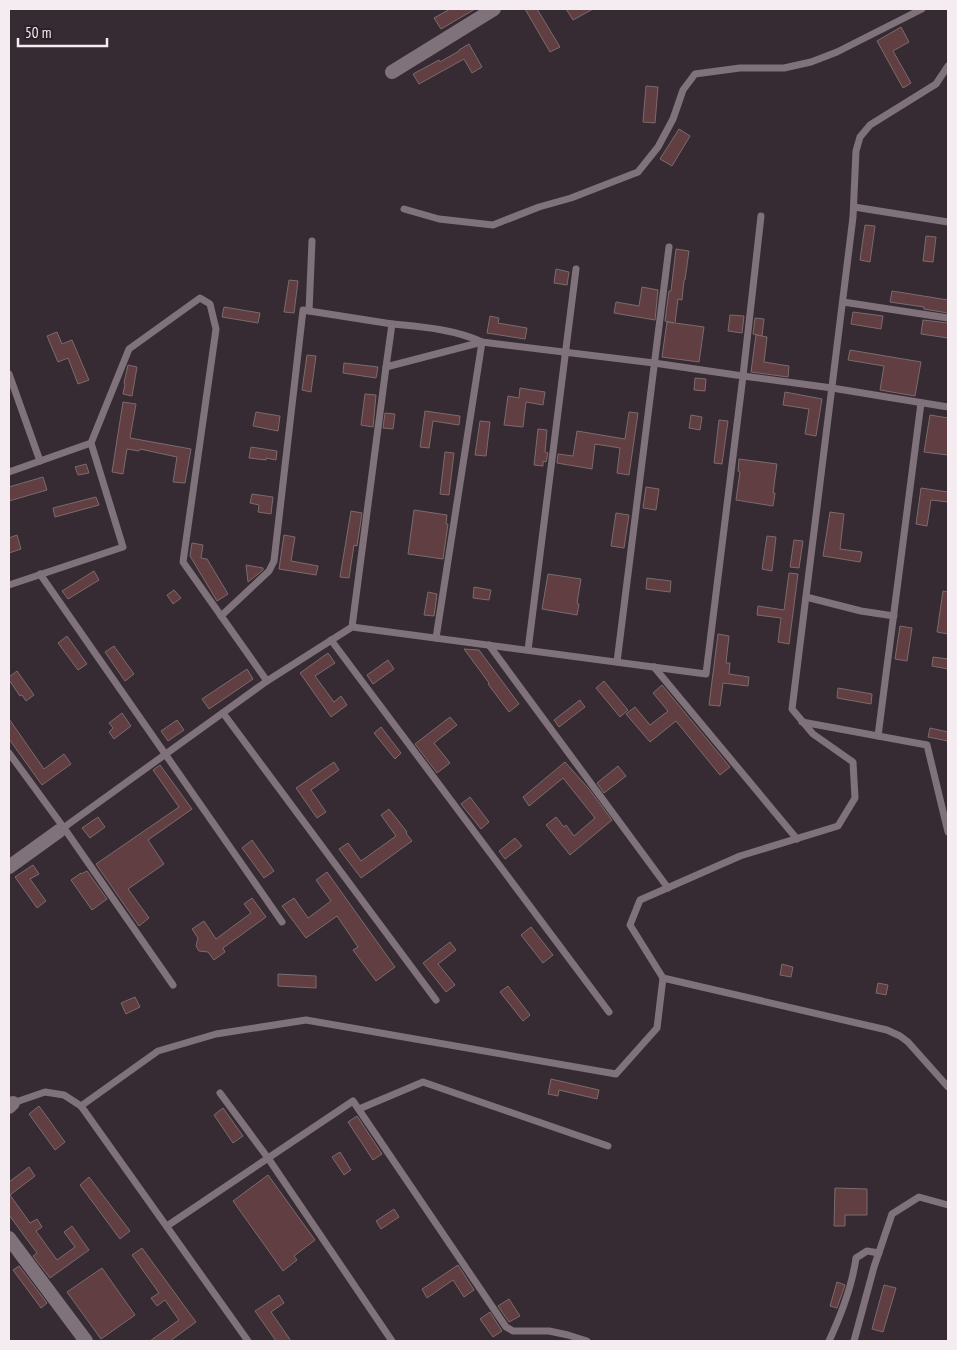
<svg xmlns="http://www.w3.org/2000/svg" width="957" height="1350" font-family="'PT Sans Narrow',sans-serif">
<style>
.building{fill:#603e42;stroke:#7b6b6c}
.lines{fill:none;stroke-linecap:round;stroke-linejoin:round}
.service{stroke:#7f727a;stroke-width:7}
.minor{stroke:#7f727a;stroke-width:14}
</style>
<rect width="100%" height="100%" fill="#362b32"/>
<g class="building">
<path d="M450 9H475L441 29 434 18Z"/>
<path d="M525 9H537L560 47 550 52Z"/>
<path d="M566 9H593L573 20Z"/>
<path d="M901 27 909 42 893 51 911 83 903 88 877 41Z"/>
<path d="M469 44 482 67 472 73 464 59 419 84 413 74 439 60 440 62 459 51V50Z"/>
<path d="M646 86 658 87 655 123 643 122Z"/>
<path d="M679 129 690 136 672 166 660 159Z"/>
<path d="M865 225 875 226 870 262 860 260Z"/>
<path d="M926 236 936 237 933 262 923 261Z"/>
<path d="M676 249 689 251 685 280H684L682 300 678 299 675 323 704 327 699 362 662 357 667 322 674 323 665 321 669 291H671Z"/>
<path d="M556 269 569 272 567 285 554 283Z"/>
<path d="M289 280 298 281 294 313 284 312Z"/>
<path d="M642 287 658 290 655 320 614 313 616 302 639 306Z"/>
<path d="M892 291 948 300V313L924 309V307L890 302Z"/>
<path d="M224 307 260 313 258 323 222 317Z"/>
<path d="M853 312 883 316 881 329 851 324Z"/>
<path d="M730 315 744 316 742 333 728 331Z"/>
<path d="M490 316 499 318 498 323 527 328 525 339 487 333Z"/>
<path d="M755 318 764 319 762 336 753 334Z"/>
<path d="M923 320 948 323V338L921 334Z"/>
<path d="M57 332 62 344 72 340 89 380 78 384 68 358 58 362 47 336Z"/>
<path d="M756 335 767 337 764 362 789 366 788 377 751 372Z"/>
<path d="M850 350 921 362 915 396 880 390 884 366 848 360Z"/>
<path d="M307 355 316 356 311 392 302 390Z"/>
<path d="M344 363 378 367 376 378 343 373Z"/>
<path d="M128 365 137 367 132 396 123 394 125 384 124 383Z"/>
<path d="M695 378 706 379 705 391 694 390Z"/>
<path d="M520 388 545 392 543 405 526 402 523 427 504 425 508 396 519 398Z"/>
<path d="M785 392 822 399 816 436 805 434 809 409 783 405Z"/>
<path d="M365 394 376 395 373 427 361 425Z"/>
<path d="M123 402 136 404 130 438 191 449 185 483 173 482 177 457 140 449 139 451 127 449 123 474 112 472Z"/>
<path d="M425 411 460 416 459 425 433 421 429 448 420 447Z"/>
<path d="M256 412 280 416 278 431 253 426Z"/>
<path d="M629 412 638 413 629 475 617 473 620 448 595 444 592 469 557 463 558 454 573 456 577 431 625 439Z"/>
<path d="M385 413 395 414 393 429 383 428Z"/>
<path d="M691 415 702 417 700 430 689 428Z"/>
<path d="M930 415 948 418V455L924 452Z"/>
<path d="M719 420 728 421 722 464 714 463Z"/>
<path d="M480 421 490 422 486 456 475 455Z"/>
<path d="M538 429 547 430 545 452 548 453 546 462 543 461V466L534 465Z"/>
<path d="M251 447 277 451 276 460 266 458V460L249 458Z"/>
<path d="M445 452 454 453 449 495 440 494Z"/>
<path d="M739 459 777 464 773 493H775L773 506 736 500 740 472 738 471Z"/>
<path d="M86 464 89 473 78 475 75 467Z"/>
<path d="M43 477 47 490 9 501V487Z"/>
<path d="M646 487 659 489 656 510 643 508Z"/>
<path d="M921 488 948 492V502L931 500 927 526 916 524Z"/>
<path d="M252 494 273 497 271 514 258 512 259 505 250 503Z"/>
<path d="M96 497 99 505 55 517 53 508Z"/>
<path d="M414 510 447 515 446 524H448L443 559 408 554Z"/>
<path d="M351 511 362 513 357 546 354 545 349 578 340 577Z"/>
<path d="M830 512 844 514 840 549 862 552 860 562 823 556Z"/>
<path d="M616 513 629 515 624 548 611 546Z"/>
<path d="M17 535 21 549 9 553V538Z"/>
<path d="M284 535 295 537 291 561 318 566 316 575 279 569Z"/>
<path d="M767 536 776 537 772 571 762 569Z"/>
<path d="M794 540 803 541 799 568 790 567Z"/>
<path d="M192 543 203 545 201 558 207 559 228 594 217 601 190 556Z"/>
<path d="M246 565 263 568V570L248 582Z"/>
<path d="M94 571 99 580 68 599 62 591Z"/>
<path d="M789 573 798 574 789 644 778 642 781 618 757 615 758 606 784 610Z"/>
<path d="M548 574 581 579 577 603 579 604 577 615 542 609Z"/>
<path d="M647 578 671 581 670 592 646 589Z"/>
<path d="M474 587 491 590 489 600 473 598Z"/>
<path d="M174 590 181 598 173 604 167 595Z"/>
<path d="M943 591 948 592V634L937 632Z"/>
<path d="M428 592 437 594 434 616 424 615Z"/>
<path d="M900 626 912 628 907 661 895 659Z"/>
<path d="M718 634 729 636 726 663H730L729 674 749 677 748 686 723 683 720 706 709 705Z"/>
<path d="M67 636 87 664 78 670 58 643Z"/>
<path d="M114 646 134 674 125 681 105 652Z"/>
<path d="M464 649 479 650 519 704 509 712 488 684 489 683Z"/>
<path d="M328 653 335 663 315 676 334 702 341 696 347 705 331 717 300 673Z"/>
<path d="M933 657 948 659V669L932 666Z"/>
<path d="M388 660 394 669 373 684 367 675Z"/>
<path d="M247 669 253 679 209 709 202 699Z"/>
<path d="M17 671 34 695 26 701 22 695 20 696 9 680V677Z"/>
<path d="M604 681 628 710 620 717 596 688Z"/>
<path d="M662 685 730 767 720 775 676 721 650 742 626 714 635 707 650 725 668 711 653 693Z"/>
<path d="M838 688 872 694 871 704 837 698Z"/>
<path d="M580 700 585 707 559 727 554 720Z"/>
<path d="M122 713 131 726 114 739 109 732 113 728 109 723Z"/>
<path d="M450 717 457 725 434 743 450 763 437 773 415 744Z"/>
<path d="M9 719 44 769 64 754 71 764 42 785 9 739Z"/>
<path d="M177 720 184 730 168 741 161 731Z"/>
<path d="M381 727 401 753 395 759 374 733Z"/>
<path d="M930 728 948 732V741L928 737Z"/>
<path d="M334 762 339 770 311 790 326 812 317 818 296 788Z"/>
<path d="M565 762 589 789 612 820 570 855 546 825 556 817 564 827 566 825 574 836 595 818 563 778 529 806 523 797Z"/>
<path d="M160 765 192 809 148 840 164 864 128 889 149 918 139 926 96 864 179 807 153 770Z"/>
<path d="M618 766 626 776 604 793 597 783Z"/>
<path d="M470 797 489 822 481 829 461 804Z"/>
<path d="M389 809 407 832 406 833 412 841 361 878 339 849 348 843 361 861 396 836 381 815Z"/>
<path d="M98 817 105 827 90 838 82 828Z"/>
<path d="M515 838 522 846 505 859 499 851Z"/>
<path d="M252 840 274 871 264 878 242 848Z"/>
<path d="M33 865 39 874 30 879 46 901 37 908 15 877Z"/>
<path d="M87 871 107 899 92 910 71 880 81 873V874Z"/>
<path d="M327 872 395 967 376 981 353 950 358 947 337 916 306 938 282 906 294 898 308 918 331 901 316 880Z"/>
<path d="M252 898 266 917 223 948 225 952 214 960 208 952 199 951 196 946 198 938 192 929 204 921 216 939 251 913 244 904Z"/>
<path d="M531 927 553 955 543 963 521 935Z"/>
<path d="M450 942 456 950 438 964 455 985 446 992 423 963Z"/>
<path d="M782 964 793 967 791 977 780 975Z"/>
<path d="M278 974 316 976V988L278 986Z"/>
<path d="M878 983 888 985 886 995 876 993Z"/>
<path d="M508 986 530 1015 523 1021 500 992Z"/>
<path d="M135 997 140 1007 126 1014 121 1003Z"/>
<path d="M551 1079 599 1090 597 1099 559 1090 558 1096 548 1094Z"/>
<path d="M39 1106 65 1142 55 1150 29 1114Z"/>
<path d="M223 1108 243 1136 233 1143 214 1115Z"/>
<path d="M357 1116 382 1154 373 1160 348 1122Z"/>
<path d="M340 1152 351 1170 344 1175 332 1157Z"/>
<path d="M29 1167 35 1176 10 1195 30 1223 37 1219 42 1227 36 1231 57 1260 75 1247 64 1232 72 1226 89 1250 50 1278 33 1256 37 1253 9 1215V1182Z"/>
<path d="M268 1175 315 1240 294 1256 297 1260 283 1271 233 1201Z"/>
<path d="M89 1177 130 1231 120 1239 80 1185Z"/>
<path d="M835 1188 867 1189V1215H845V1226H834Z"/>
<path d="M394 1209 399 1217 381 1229 376 1221Z"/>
<path d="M142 1248 196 1322 170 1341H150L179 1320 165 1300 157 1306 151 1298 159 1293 132 1255Z"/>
<path d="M458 1265 474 1290 464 1297 453 1280 427 1298 422 1289Z"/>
<path d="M19 1266 47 1303 41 1308 13 1270Z"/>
<path d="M102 1268 135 1315 101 1339 67 1292Z"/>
<path d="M837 1282 845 1285 837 1308 830 1306Z"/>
<path d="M884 1285 896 1288 883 1332 872 1329Z"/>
<path d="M279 1295 284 1303 271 1312 291 1341H276L255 1311Z"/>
<path d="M509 1299 520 1316 509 1322 498 1306Z"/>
<path d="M490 1312 502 1331 493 1337 480 1319Z"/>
</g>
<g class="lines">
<g class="service">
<path d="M854 207 948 222"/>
<path d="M404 209 439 219 493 225 539 207 571 198 638 172 658 147 673 119 683 90 695 74 740 68H784L811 62 837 52 922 9"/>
<path d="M761 216 743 376 832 388 948 407"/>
<path d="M843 302 948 318"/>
<path d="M309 311 312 241"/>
<path d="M392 324C422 327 454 329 482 342L436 638"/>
<path d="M9 374 40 461"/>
<path d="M9 472 91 443 129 349 200 298 210 304 216 329 183 562 267 681 59 831"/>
<path d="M40 574 282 922"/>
<path d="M9 585 123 547 91 443"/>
<path d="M806 597 861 611 894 616"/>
<path d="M221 616 269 571 274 561 303 310 392 324 386 367"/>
<path d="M331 640 609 1012"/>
<path d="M489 645 668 888"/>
<path d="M528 650 576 269"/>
<path d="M617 662 669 247"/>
<path d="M654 667 797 839"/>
<path d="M267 681 352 627 706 674 743 376 654 363 482 342 386 367 352 627"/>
<path d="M223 713 436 1000"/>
<path d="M802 722 927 745 948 832"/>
<path d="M878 736 921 403"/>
<path d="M9 753 64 828 173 985"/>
<path d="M663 978 887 1030 900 1036 908 1042 948 1087"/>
<path d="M220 1093 268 1158 392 1341"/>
<path d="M13 1103 45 1092 64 1095 81 1106 158 1051 216 1034 306 1020 616 1074 657 1028 663 978 630 925 640 900 740 856 838 826 855 798 853 762 813 734 792 709 853 217 856 151 860 137 870 125 936 84 948 66"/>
<path d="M81 1106 248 1341"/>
<path d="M359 1109 423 1082 608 1146"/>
<path d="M167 1226 353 1101 506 1327 513 1331H549L568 1335 587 1341"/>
<path d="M829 1341C841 1315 852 1287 856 1258L867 1251 879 1253"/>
<path d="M854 1341 874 1267 892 1214 919 1197 948 1205"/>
</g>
<g class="minor">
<path d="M392 72 494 9"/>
<path d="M9 867 59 831"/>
<path d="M9 1107 13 1103"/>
<path d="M9 1238 86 1341"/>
</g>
</g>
<rect width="957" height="1350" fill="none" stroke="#f4ecf0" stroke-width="20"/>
<path d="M18 38v8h89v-8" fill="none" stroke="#f4ecf0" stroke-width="2.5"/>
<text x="25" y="38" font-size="15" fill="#f4ecf0" stroke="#2c2128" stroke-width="4" paint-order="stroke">50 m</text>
</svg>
